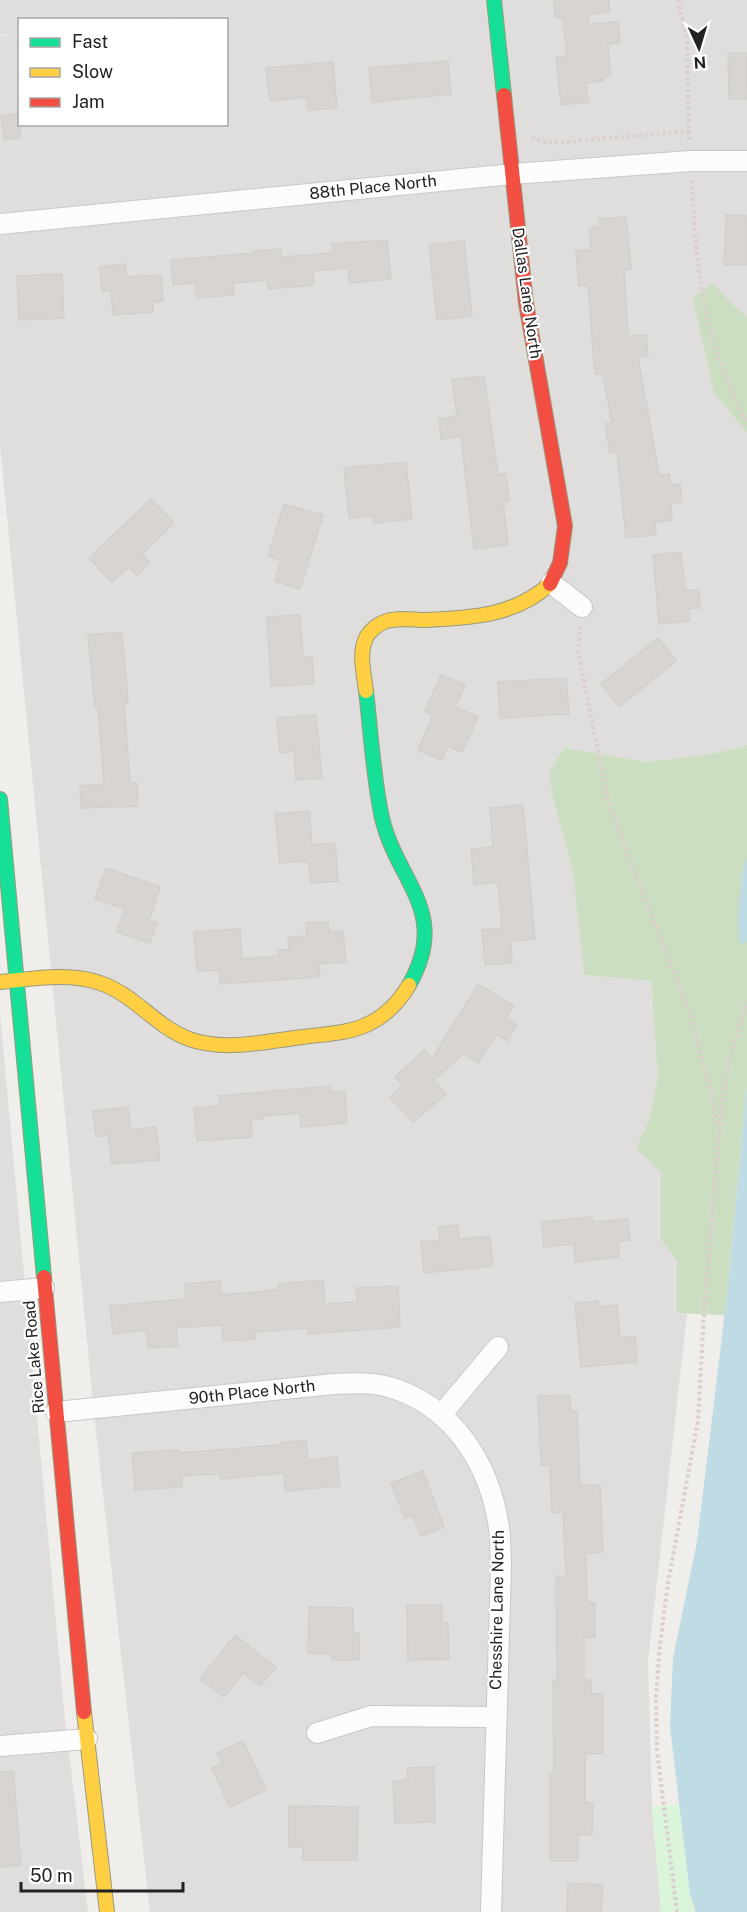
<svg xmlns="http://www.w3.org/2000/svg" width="747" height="1912" font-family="'Public Sans',sans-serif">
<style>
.residential{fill:#dfdedc}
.religious{fill:#dededc}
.forest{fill:#cbdec1}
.park{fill:#daf5da}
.water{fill:#bfdbe3}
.building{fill:#d7d4d2;stroke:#d3d0cc;stroke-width:1.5}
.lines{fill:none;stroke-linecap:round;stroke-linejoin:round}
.street-casing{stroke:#c9c8c7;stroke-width:22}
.fast-casing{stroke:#999a82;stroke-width:16}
.slow-casing{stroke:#999a82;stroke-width:16}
.jam-casing{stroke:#999a82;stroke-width:16}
.path{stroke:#dccecd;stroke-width:4;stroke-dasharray:3 3;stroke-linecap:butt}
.street{stroke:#fdfcfc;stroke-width:20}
.fast{stroke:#16e098;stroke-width:14}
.slow{stroke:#ffcf43;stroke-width:14}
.jam{stroke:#f24e42;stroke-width:14}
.labels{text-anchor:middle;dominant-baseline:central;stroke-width:4.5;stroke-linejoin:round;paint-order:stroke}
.street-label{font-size:16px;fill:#222;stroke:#fff}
</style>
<rect width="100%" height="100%" fill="#f0eeeb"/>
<g class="residential">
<path d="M326 0H747V317L729 301 714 393 747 433V745L712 754 646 762 564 748 549 773 552 794 573 872 584 975 651 981 658 1076 650 1118 636 1148 661 1172V1240L677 1261V1313L687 1314 648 1662 652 1807 661 1912H150L95 1423 0 445V36L19 33 20 124H226V20L147 19Z"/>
<path d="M0 1013 64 1710 88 1912H0Z"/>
</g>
<path class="religious" d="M0 0H326L147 19 20 20 19 33 0 35Z"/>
<g class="forest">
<path d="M713 283 729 301 747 317V433L714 393 693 298Z"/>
<path d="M747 745V1086L725 1315 677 1313V1261L661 1240V1172L636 1148 650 1118 658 1076 651 981 584 975 573 872 552 794 549 773 564 748 646 762 712 754Z"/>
</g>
<path class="park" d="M747 1798V1912H661L652 1807Z"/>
<g class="water">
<path d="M747 858V941L740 944C735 917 740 891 744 864Z"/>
<path d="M747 1086V1912H696L690 1894 670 1727 673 1658 697 1542 727 1295Z"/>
</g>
<g class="building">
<path d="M554 0H609V12L588 14 589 24 618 22 620 43 608 44 611 76 603 77 604 81 586 83 588 102 561 105 556 57 567 56 563 17H555Z"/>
<path d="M728 53H746L747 99H729Z"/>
<path d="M448 61 451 94 372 102 369 68Z"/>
<path d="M333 62 337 108 308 110 307 97 270 101 266 68Z"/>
<path d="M20 114V138L4 140 1 116Z"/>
<path d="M726 215 747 216V265H724Z"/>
<path d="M626 217 631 269 624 270 628 336 646 335 648 356 638 357 659 475 669 474 670 485 680 484 682 502 671 503 672 520 655 522 656 535 626 538 617 452 610 453 605 424 612 423 603 374H595L588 285 579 286 576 251 591 250 589 228 600 227 599 219Z"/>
<path d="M387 240 391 279 349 283 348 268 313 271 314 285 268 289 267 280 233 283 234 295 197 298 195 283 173 285 171 260 255 253 254 251 281 249 282 257 333 253 332 244Z"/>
<path d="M464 241 472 316 437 320 429 245Z"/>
<path d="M125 264 127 277 161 275 163 301 153 302V312L113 315 111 291 102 292 100 267Z"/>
<path d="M62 274 64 318 19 320 17 276Z"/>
<path d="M484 376 498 475 506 474 509 501 503 502 508 545 474 549 461 436 441 439 439 419 457 416 452 380Z"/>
<path d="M406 462 412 519 373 523V516L349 518 344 468Z"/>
<path d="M151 499 174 523 142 554 150 563 137 575 129 567 112 582 89 558Z"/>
<path d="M284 504 323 515 300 589 275 581 281 560 268 556Z"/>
<path d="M681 552 685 591 699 590 700 608 689 609 690 621 659 624 653 555Z"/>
<path d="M300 615 303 657H312L314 684 271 686 267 617Z"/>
<path d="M122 632 128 703H124L130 783H137L138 806 81 808 80 786 104 784 98 706H95L88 635Z"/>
<path d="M658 638 676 661 619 707 601 684Z"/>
<path d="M441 675 465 685 455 707 478 717 462 752 448 746 442 760 418 750 433 715 425 711Z"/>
<path d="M566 678 569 714 500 718 498 682Z"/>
<path d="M316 715 322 778 296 780 294 751 280 753 277 718Z"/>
<path d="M523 805 535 939 511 941 512 963 485 965 482 930 502 928 498 882 474 885 471 849 493 847 490 808Z"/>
<path d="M309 811 312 845 335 843 338 881 311 883 308 861 280 863 275 814Z"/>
<path d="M106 868 160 887 149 920 157 923 150 943 117 932 125 909 95 899Z"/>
<path d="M328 922 329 932 343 931 346 962 319 964 320 977 220 984 219 970 197 971 194 932 240 929 242 959 279 956 278 950H289L288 937 307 936 306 923Z"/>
<path d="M478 984 514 1006 506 1018 517 1025 507 1041 496 1034 478 1063 463 1054 434 1080 446 1094 413 1122 390 1097 403 1085 395 1077 424 1050 432 1059Z"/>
<path d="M331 1086V1092L345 1091 347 1123 301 1127 300 1113 262 1116V1119L251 1120 252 1137 197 1141 194 1108 220 1106 219 1096Z"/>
<path d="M128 1107 131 1130 156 1127 160 1160 112 1164 108 1135 96 1137 93 1111Z"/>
<path d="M592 1217 593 1222 628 1219 630 1240 618 1242 619 1257 575 1262 574 1244 544 1247 541 1222Z"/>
<path d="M458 1225 459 1239 490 1236 493 1266 424 1273 421 1242 440 1240 438 1227Z"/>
<path d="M323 1280 325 1304 357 1302 356 1288 398 1286 400 1327 308 1334 307 1328 255 1332 256 1339 223 1341 222 1325 176 1328 178 1346 148 1348 146 1330 113 1334 110 1306 186 1299 185 1284 220 1281 221 1295 278 1290V1284Z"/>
<path d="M598 1301V1307L617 1305 620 1337 635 1336 637 1362 581 1367 575 1303Z"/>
<path d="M570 1395 571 1411H577L580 1485H600L603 1552 586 1553 587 1602 595 1603V1637H584V1680H591V1694H603V1753L585 1754V1803H593L592 1835H578V1861H550V1774H554L553 1680H557L556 1576H566L563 1512 552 1513 550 1465H541L538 1396Z"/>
<path d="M306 1440 308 1460 337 1457 340 1486 285 1491 284 1473 221 1479 220 1474 181 1476 182 1487 135 1490 132 1453 179 1450V1453L281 1445V1443Z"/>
<path d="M423 1471 444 1527 421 1536 413 1515 405 1518 391 1483Z"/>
<path d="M407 1605H442V1623H448L449 1659 408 1660Z"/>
<path d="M309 1607 353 1608V1632L359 1633V1660H332V1654L308 1653Z"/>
<path d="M235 1635 276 1667 260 1686 243 1673 224 1697 200 1679Z"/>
<path d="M243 1741 266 1790 230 1807 212 1768 222 1764 217 1753Z"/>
<path d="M434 1767 435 1822 395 1823 393 1781 408 1780 407 1768Z"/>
<path d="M13 1771 21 1865 0 1867V1772Z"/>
<path d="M289 1806 358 1807 357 1860H303V1847H289Z"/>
<path d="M568 1883 603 1885 601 1912H567Z"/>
</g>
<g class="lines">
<g class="street-casing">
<g id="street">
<path d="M0 224 512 174 691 161H747"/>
<path d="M551 583 582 607"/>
<path d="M0 1292 44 1288"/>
<path d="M56 1412 334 1384C352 1383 371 1382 389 1387 454 1406 490 1465 499 1528 501 1540 500 1553 501 1565L491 1912"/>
<path d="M441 1415 498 1347"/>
<path d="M317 1733 371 1716 495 1717"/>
<path d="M0 1746 87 1739"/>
</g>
</g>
<g class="fast-casing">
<g id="fast">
<path d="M494 0 504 95"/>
<path d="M366 691C371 733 373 776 382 818 397 882 451 912 409 985"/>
<path d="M0 799 44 1277"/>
</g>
</g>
<g class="slow-casing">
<g id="slow">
<path d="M366 691C364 674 358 652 367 636 370 631 378 624 384 622 395 617 413 620 425 620 471 618 515 616 550 584"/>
<path d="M0 982C32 979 69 972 100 983 134 994 156 1027 189 1039 225 1052 266 1041 303 1037 324 1034 346 1034 366 1025 384 1017 399 1002 409 985"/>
<path d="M84 1712 107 1912"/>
</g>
</g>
<g class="jam-casing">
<g id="jam">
<path d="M504 95 526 303 565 526 560 563 550 584"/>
<path d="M44 1277 84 1712"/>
</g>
</g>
<g class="path">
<path d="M678 0 687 40 689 142"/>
<path d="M532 137 543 142H566L689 131"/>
<path d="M692 180C694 231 698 285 712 335 720 366 734 396 747 425"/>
<path d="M580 626 578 652 609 805 691 1017 715 1107 717 1127"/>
<path d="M677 1912 657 1751 656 1697 660 1644 668 1583 698 1421 705 1296 723 1094 730 1056 747 1002"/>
</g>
<use href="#street" class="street"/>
<use href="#fast" class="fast"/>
<use href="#slow" class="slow"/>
<use href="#jam" class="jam"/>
</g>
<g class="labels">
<g class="street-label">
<text transform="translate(373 187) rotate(-6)">88th Place North</text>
<text transform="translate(527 293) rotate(82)">Dallas Lane North</text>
<text transform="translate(34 1357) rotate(-95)">Rice Lake Road</text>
<text transform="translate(252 1392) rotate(-6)">90th Place North</text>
<text transform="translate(497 1610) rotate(-89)">Chesshire Lane North</text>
</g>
</g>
<rect x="18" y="18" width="210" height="108" fill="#ffffff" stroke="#a7a7a7" stroke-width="1.5"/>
<rect x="30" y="38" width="30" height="9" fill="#16e098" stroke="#a7a7a7" stroke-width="1.5"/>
<text x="72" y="48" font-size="18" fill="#222222">Fast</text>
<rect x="30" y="68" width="30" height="9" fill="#ffcf43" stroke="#a7a7a7" stroke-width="1.5"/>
<text x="72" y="78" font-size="18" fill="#222222">Slow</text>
<rect x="30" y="98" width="30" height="9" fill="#f24e42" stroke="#a7a7a7" stroke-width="1.5"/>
<text x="72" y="108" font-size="18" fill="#222222">Jam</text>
<g transform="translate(699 48) rotate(176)" stroke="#ffffff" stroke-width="4.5" paint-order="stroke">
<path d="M0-4.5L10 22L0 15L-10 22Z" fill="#222222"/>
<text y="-9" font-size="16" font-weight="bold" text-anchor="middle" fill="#222222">N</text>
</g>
<path d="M21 1882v9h162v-9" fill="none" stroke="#222222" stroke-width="3"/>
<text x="30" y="1882" font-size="18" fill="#222222" stroke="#ffffff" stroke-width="4.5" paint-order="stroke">50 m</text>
</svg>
